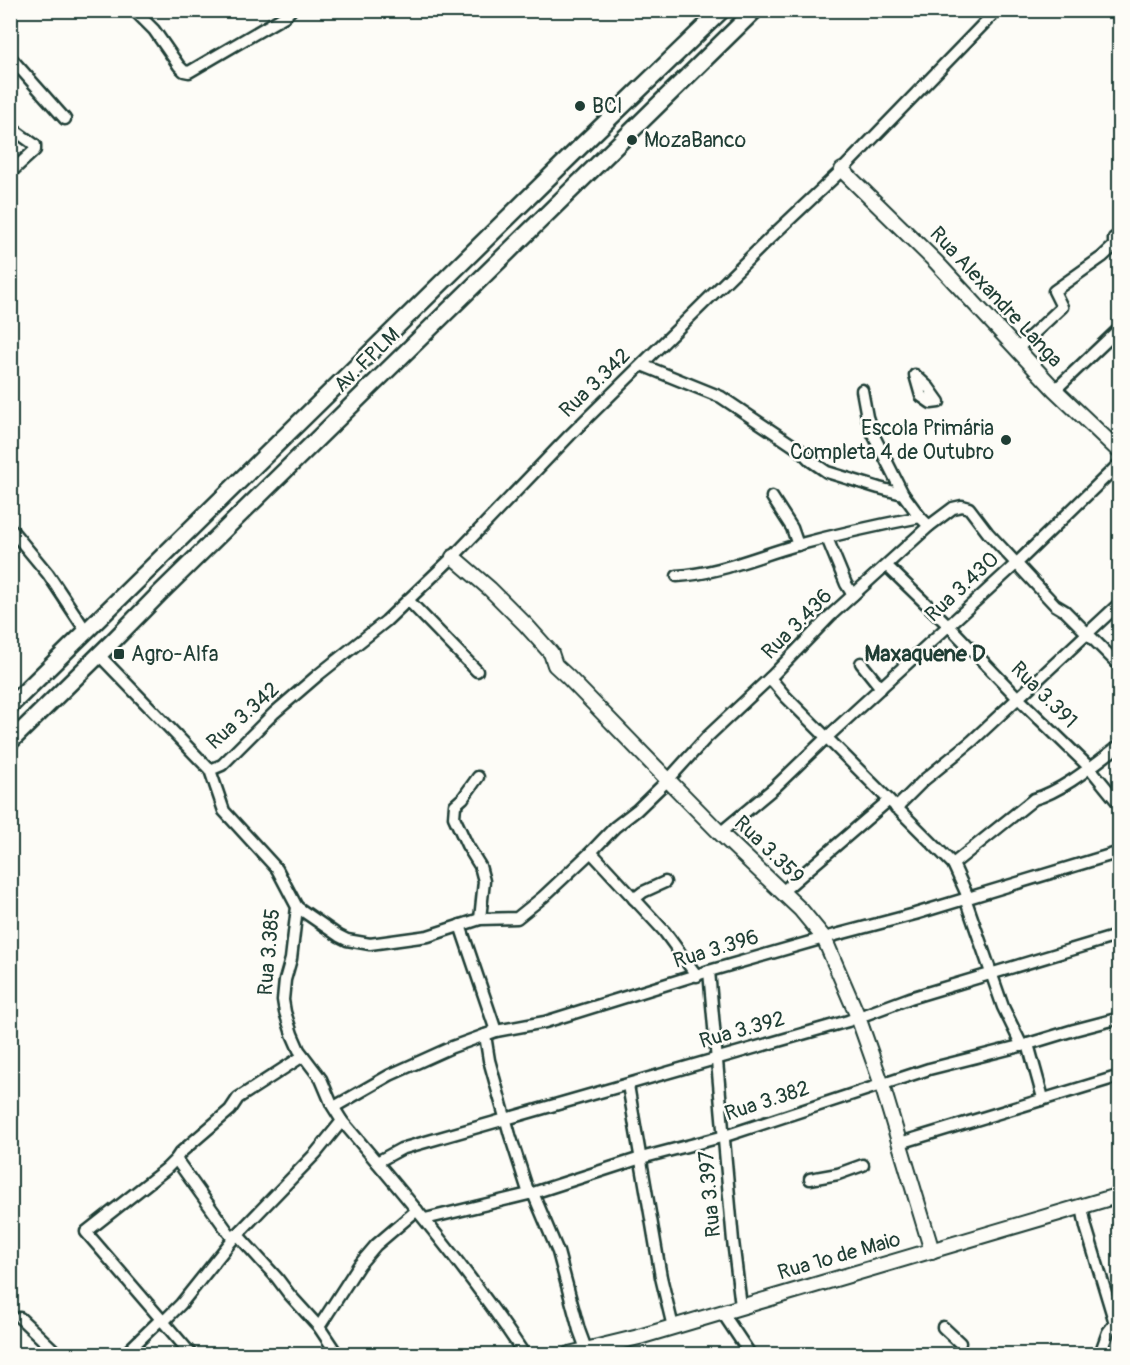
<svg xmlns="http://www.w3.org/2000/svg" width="1130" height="1365" font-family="Pangolin,sans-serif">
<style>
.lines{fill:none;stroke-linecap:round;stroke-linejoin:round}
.minor-casing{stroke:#1f3d34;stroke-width:15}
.tertiary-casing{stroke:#1f3d34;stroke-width:18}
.secondary-casing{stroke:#1f3d34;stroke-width:20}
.minor{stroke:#fdfcf7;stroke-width:10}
.tertiary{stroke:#fdfcf7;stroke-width:14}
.secondary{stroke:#fdfcf7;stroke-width:15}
.poi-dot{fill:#1f3d34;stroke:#fdfcf7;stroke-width:2}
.labels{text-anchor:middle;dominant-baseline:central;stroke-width:5;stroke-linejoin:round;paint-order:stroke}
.poi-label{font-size:21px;fill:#1f3d34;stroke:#fdfcf7;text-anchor:start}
.street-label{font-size:21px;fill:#1f3d34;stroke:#fdfcf7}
.neighbourhood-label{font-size:22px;font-weight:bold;fill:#1f3d34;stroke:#fdfcf7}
</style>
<rect width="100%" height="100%" fill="#fdfcf7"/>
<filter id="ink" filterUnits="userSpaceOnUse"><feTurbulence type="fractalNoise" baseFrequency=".0167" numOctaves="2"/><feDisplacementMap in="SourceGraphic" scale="12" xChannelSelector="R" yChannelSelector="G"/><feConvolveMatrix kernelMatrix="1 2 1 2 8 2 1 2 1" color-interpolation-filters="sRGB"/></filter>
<g filter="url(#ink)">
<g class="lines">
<g class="minor-casing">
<g id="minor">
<path d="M134 10 154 30 179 66 184 71 189 72 285 16 291 10"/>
<path d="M10 57 65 119"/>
<path d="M10 127 35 145V150L10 173"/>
<path d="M1017 349 1062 307 1054 291 1102 257 1114 246V238"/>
<path d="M642 365 721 397 800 450 811 461 827 472 879 488 903 494 920 517 929 526"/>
<path d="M915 375 929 388 939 402 931 403 921 396Z"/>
<path d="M862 390 867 417 873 434 903 494"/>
<path d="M1055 390 1120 328"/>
<path d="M772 497 792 528 798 545"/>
<path d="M10 528 48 574 86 631"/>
<path d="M827 538 846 584 853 595"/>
<path d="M887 566 949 626 1017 697 1090 768 1120 805"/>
<path d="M677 576C718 574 757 556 797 545 838 534 879 525 920 517"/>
<path d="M408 600 477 671"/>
<path d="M99 655 210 770 224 811 277 869 297 907 291 959 285 980 283 1000 285 1012 292 1034 299 1050 321 1079 332 1105 342 1121C406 1196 470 1272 524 1354"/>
<path d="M861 663 881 688"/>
<path d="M770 678 786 697 953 864 968 897"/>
<path d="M210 770 222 765 274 713 318 675 386 621 453 557 570 435 771 237 842 170 997 10"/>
<path d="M478 777 463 798 455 805 454 817 467 845 480 866 484 881 480 919"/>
<path d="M896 808 924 780 972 741 1120 603"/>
<path d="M720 833 774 788 827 737 1017 563 1120 463"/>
<path d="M591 852 664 931 697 976"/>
<path d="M953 864 1034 799C1063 791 1096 763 1120 745"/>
<path d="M782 892 889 800"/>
<path d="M965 898 1003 1007 1022 1046"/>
<path d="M634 899 643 892 665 882"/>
<path d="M297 907 339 936 347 940 370 944 428 936 480 919 517 918 543 897 591 852 615 827 637 810 668 780 707 737 772 676 830 616 929 526 953 508 962 506 969 508 988 533 1055 605 1065 611 1120 666"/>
<path d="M460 925 496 1031"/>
<path d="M709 971 733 1241 741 1306"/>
<path d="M485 1035 489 1060 510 1135 529 1194"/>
<path d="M1028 1044 1043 1098"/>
<path d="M628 1085 661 1277 673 1327"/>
<path d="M334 1107 390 1075 452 1047 496 1031 545 1022 709 971 824 938 915 914 1120 852"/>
<path d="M900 1143 1120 1076"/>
<path d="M176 1159 233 1239"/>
<path d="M377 1162 401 1149 848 1021 910 998 1120 935"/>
<path d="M810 1179 838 1174 863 1165"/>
<path d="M533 1193 558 1252 579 1330 586 1349"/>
<path d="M1082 1207 1086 1227 1115 1323 1108 1332 1100 1354"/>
<path d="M425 1219 533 1193 641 1158 725 1136 929 1069 1028 1044 1074 1030 1120 1018"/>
<path d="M237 1234 277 1278 289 1294 319 1327 337 1354"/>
<path d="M722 1312 750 1354"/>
<path d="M20 1318 58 1354"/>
<path d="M163 1322 181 1304 233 1239 316 1153 342 1121"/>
<path d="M319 1327 359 1265 376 1245 417 1210"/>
<path d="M943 1327 960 1343"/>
<path d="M125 1354 161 1319"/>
<path d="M191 1354 86 1232 166 1169 176 1159 180 1153 230 1110 238 1098 303 1056"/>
</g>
</g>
<g class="tertiary-casing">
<g id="tertiary">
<path d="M842 170 936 262 1055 390 1120 452"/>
<path d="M453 557 490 589 526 625 551 653 555 665 568 677 668 780 720 833 801 910 824 938 858 1017 882 1085 932 1251"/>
<path d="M569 1354 639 1337 1120 1195"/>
</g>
</g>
<g class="secondary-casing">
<g id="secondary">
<path d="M10 706 580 147 722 10"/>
<path d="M10 742 113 641 159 594 755 10"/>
</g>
</g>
<use href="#minor" class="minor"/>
<use href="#tertiary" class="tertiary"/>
<use href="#secondary" class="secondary"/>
</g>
</g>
<g class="poi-dot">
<circle cx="580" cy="106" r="6"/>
<circle cx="632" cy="140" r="6"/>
<circle cx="1006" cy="440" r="6"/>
<rect x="113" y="648" width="12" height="12" rx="3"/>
</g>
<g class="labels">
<g class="poi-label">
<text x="592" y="106">BCI</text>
<text x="644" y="140">MozaBanco</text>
<text x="994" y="428" text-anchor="end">Escola Primária<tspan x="994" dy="24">Completa 4 de Outubro</tspan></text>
<text x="131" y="654">Agro-Alfa</text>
</g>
<g class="street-label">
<text transform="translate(996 297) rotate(47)">Rua Alexandre Langa</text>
<text transform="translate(367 360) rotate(-44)">Av. FPLM</text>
<text transform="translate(595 383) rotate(-44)">Rua 3.342</text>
<text transform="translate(962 587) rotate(-43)">Rua 3.430</text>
<text transform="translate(797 624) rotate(-45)">Rua 3.436</text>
<text transform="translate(1044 695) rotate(45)">Rua 3.391</text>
<text transform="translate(243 716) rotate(-42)">Rua 3.342</text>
<text transform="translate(769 850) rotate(44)">Rua 3.359</text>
<text transform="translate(716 949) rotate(-17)">Rua 3.396</text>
<text transform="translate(269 952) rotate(-85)">Rua 3.385</text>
<text transform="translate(742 1030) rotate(-16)">Rua 3.392</text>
<text transform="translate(767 1101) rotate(-18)">Rua 3.382</text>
<text transform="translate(710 1194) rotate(-95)">Rua 3.397</text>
<text transform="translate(839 1256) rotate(-16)">Rua 1º de Maio</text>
</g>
<g class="neighbourhood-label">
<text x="925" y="654">Maxaquene D</text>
</g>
</g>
<rect width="1130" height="1365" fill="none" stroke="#fdfcf7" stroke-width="36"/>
<rect x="18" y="18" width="1094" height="1329" fill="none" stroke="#1f3d34" stroke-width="2" filter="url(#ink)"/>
</svg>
